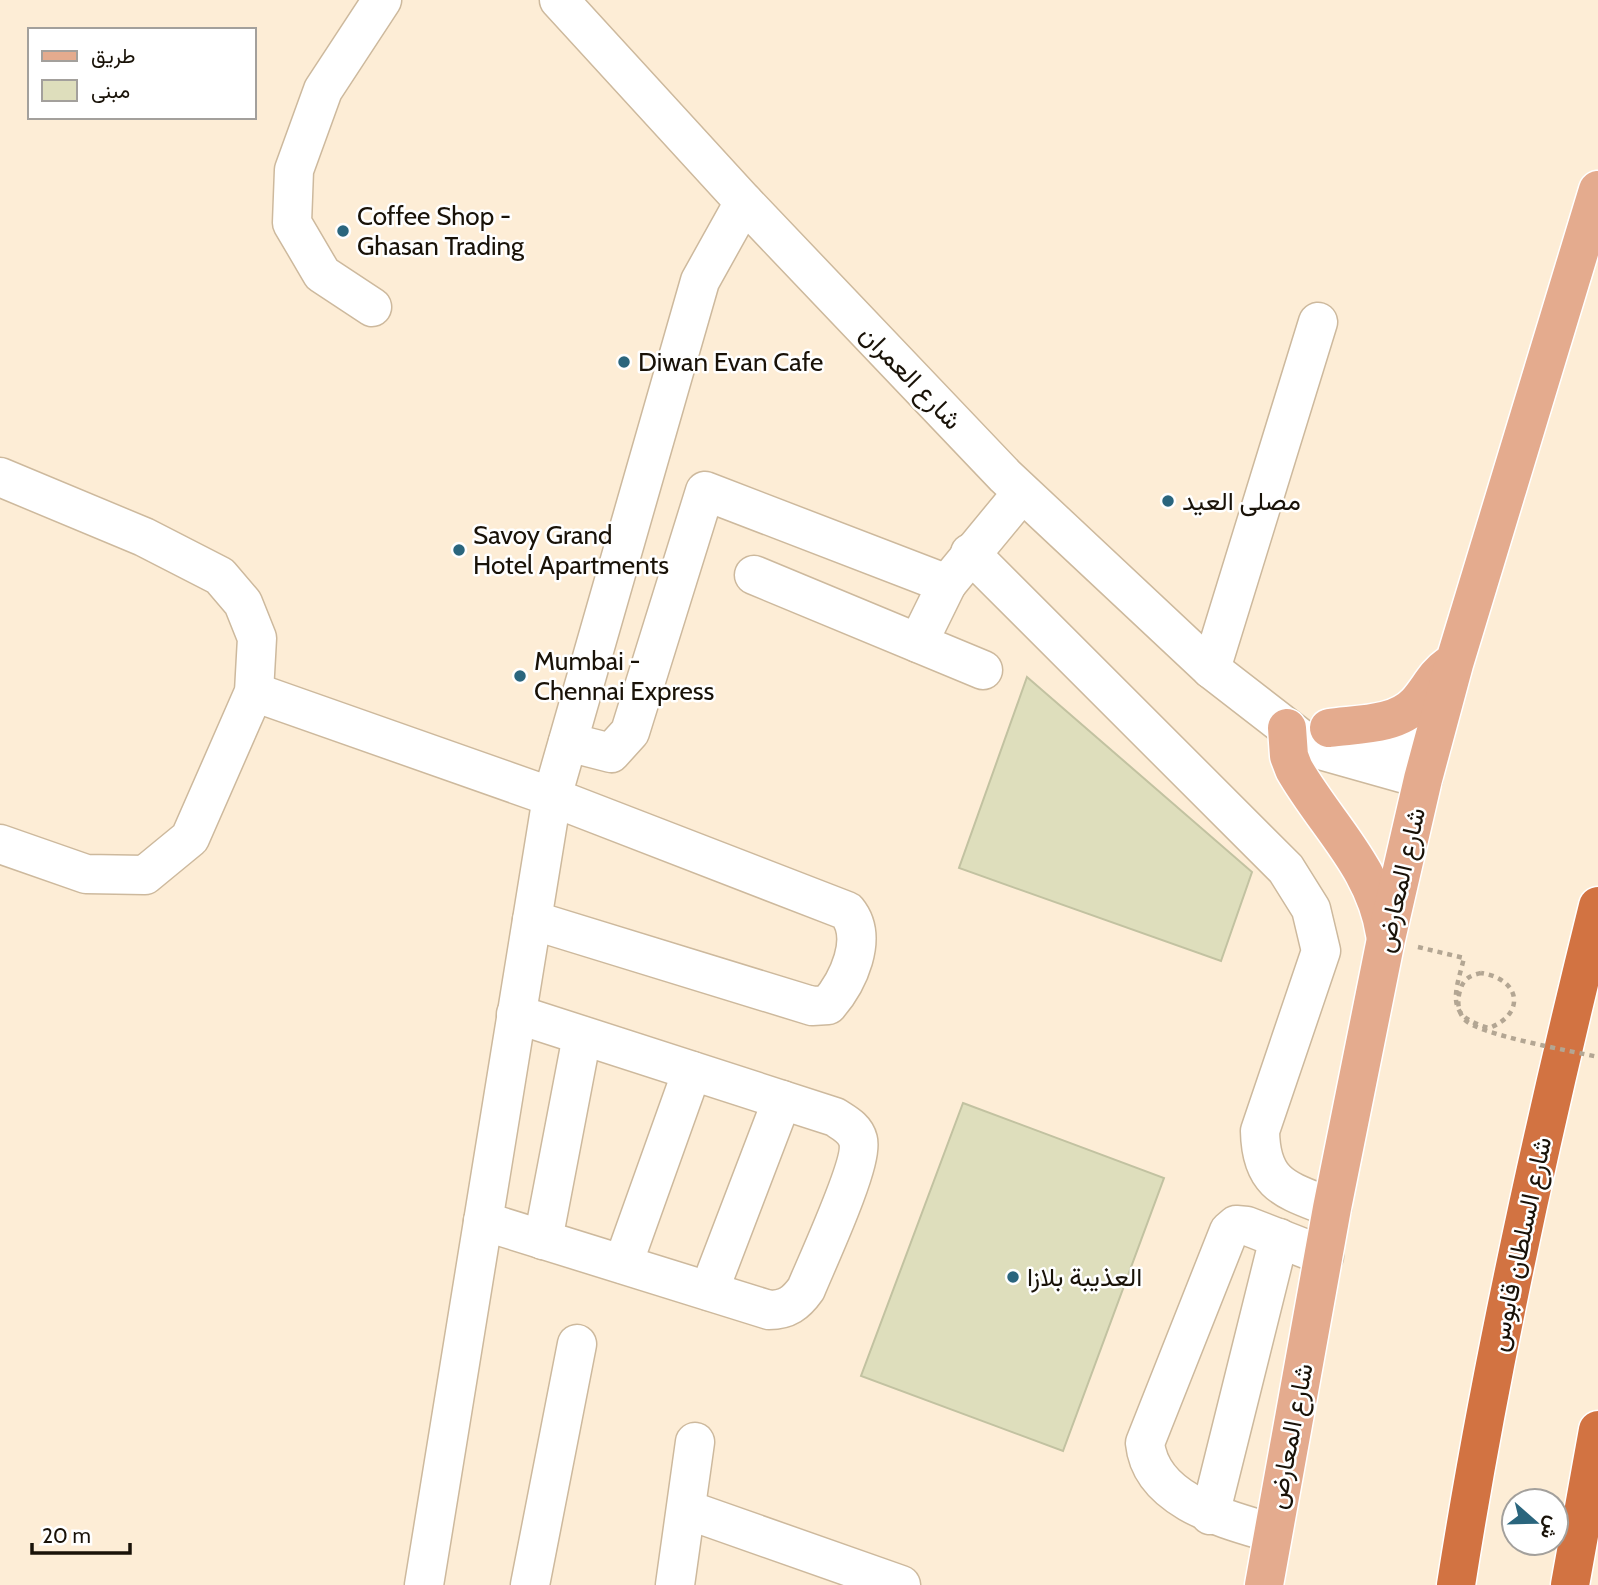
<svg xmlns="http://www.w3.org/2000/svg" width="1598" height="1585" font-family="Cabin,Vazirmatn,sans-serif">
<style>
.building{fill:#dedebc;stroke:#c2c2a1;stroke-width:2}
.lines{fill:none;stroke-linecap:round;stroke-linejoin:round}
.minor-casing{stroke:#cdb99d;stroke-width:41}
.major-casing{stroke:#fff;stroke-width:41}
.highway-casing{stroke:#fff;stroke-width:41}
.path{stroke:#b3a693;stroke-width:4.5;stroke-dasharray:5 5;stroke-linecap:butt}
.minor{stroke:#fff;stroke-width:38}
.major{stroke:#e4ab8e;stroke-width:38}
.highway{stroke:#d27342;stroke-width:38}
.path-bridge{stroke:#b3a693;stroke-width:4.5;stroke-dasharray:5 5;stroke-linecap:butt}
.poi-dot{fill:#2a657d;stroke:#fff;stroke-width:2.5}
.labels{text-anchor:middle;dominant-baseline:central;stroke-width:5;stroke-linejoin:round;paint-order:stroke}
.poi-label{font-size:26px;fill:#191208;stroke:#fff;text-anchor:start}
.street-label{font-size:26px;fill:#191208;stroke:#fff}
</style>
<rect width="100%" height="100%" fill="#fdedd6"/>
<g class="building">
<path d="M1027 677 1252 872 1221 961 959 868Z"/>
<path d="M963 1103 1164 1178 1063 1451 861 1376Z"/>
</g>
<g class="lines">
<g class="minor-casing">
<g id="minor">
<path d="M559 0 744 202 1005 476 1211 669 1313 748 1423 779"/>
<path d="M372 307 322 274 292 223 294 170 323 90 382 0"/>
<path d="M0 477 144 537 220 576 243 603 257 638 254 692 190 838 145 875 86 874 0 844"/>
<path d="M970 553 1286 869 1311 909 1321 951 1260 1131C1261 1186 1287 1190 1332 1208"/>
<path d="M754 575 983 670"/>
<path d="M918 643 947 584"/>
<path d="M1211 669 1318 322"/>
<path d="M254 692 552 797 847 911C869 938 848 982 828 1005L812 1006 532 920"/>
<path d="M1338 730 1431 748"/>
<path d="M568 742 611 753 630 732 705 491 947 584 1022 493"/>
<path d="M483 1221 769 1310C787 1310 796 1303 806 1289 817 1262 864 1162 858 1140 855 1128 844 1123 835 1117L516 1014"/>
<path d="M543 1240 582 1036"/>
<path d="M623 1264 692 1071"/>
<path d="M709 1291 782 1100"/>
<path d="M688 1510 901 1585"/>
<path d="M1210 1515 1279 1238"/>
<path d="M1272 1533C1225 1519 1151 1501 1145 1443L1229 1231 1236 1225 1247 1226 1324 1256"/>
<path d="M424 1585 552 797 700 281 744 202"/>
<path d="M530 1585 577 1344"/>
<path d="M675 1585 695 1442"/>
</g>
</g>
<g class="major-casing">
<g id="major">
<path d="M1287 728 1289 756 1294 769C1326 825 1375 867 1385 934"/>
<path d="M1329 728C1357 724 1396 726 1417 703 1428 691 1435 675 1448 666"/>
<path d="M1264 1585 1332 1208 1386 939 1423 779 1454 664 1598 190"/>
</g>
</g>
<g class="highway-casing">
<g id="highway">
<path d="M1456 1585C1492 1356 1542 1131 1598 906"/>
<path d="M1570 1585 1598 1430"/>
</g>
</g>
<path class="path" d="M1418 947 1464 958C1455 994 1444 1016 1489 1028 1526 1014 1521 979 1481 973"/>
<use href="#minor" class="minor"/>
<use href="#major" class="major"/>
<use href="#highway" class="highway"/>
<path class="path-bridge" d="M1481 973C1472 975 1464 978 1461 988 1457 998 1457 1010 1464 1019 1478 1035 1572 1051 1598 1057"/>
</g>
<g class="poi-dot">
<circle cx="343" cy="231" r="7"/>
<circle cx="624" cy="362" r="7"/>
<circle cx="1168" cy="501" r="7"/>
<circle cx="459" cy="550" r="7"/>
<circle cx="520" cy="676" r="7"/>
<circle cx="1013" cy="1277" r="7"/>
</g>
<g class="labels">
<g class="poi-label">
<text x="357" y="216">Coffee Shop -<tspan x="357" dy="30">Ghasan Trading</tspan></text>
<text x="638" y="362">Diwan Evan Cafe</text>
<text x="1182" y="501">مصلى العيد</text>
<text x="473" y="535">Savoy Grand<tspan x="473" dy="30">Hotel Apartments</tspan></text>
<text x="534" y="661">Mumbai -<tspan x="534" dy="30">Chennai Express</tspan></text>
<text x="1027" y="1277">العذيبة بلازا</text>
</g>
<g class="street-label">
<text transform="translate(911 377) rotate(46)">شارع العمران</text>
<text transform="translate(1400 880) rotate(-77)">شارع المعارض</text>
<text transform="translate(1520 1244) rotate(-78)">شارع السلطان قابوس</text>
<text transform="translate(1290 1436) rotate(-79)">شارع المعارض</text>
</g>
</g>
<rect x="28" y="28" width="228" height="91" fill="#ffffff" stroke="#a3a09c" stroke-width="2"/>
<rect x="42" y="51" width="35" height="10" fill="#e4ab8e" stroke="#a3a09c" stroke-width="2"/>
<text x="91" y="63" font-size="21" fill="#191208">طريق</text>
<rect x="42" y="80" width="35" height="21" fill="#dedebc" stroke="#a3a09c" stroke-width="2"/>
<text x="91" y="98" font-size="21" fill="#191208">مبنى</text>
<g transform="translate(1535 1522) rotate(110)"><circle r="33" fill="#ffffff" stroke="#a3a09c" stroke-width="2"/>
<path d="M0-5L12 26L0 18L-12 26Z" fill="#2a657d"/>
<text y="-10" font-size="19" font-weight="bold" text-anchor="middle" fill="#191208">ش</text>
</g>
<path d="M32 1543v10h98v-10" fill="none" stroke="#191208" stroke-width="3.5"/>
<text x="42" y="1543" font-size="21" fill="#191208" stroke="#ffffff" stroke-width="5" paint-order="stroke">20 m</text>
</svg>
